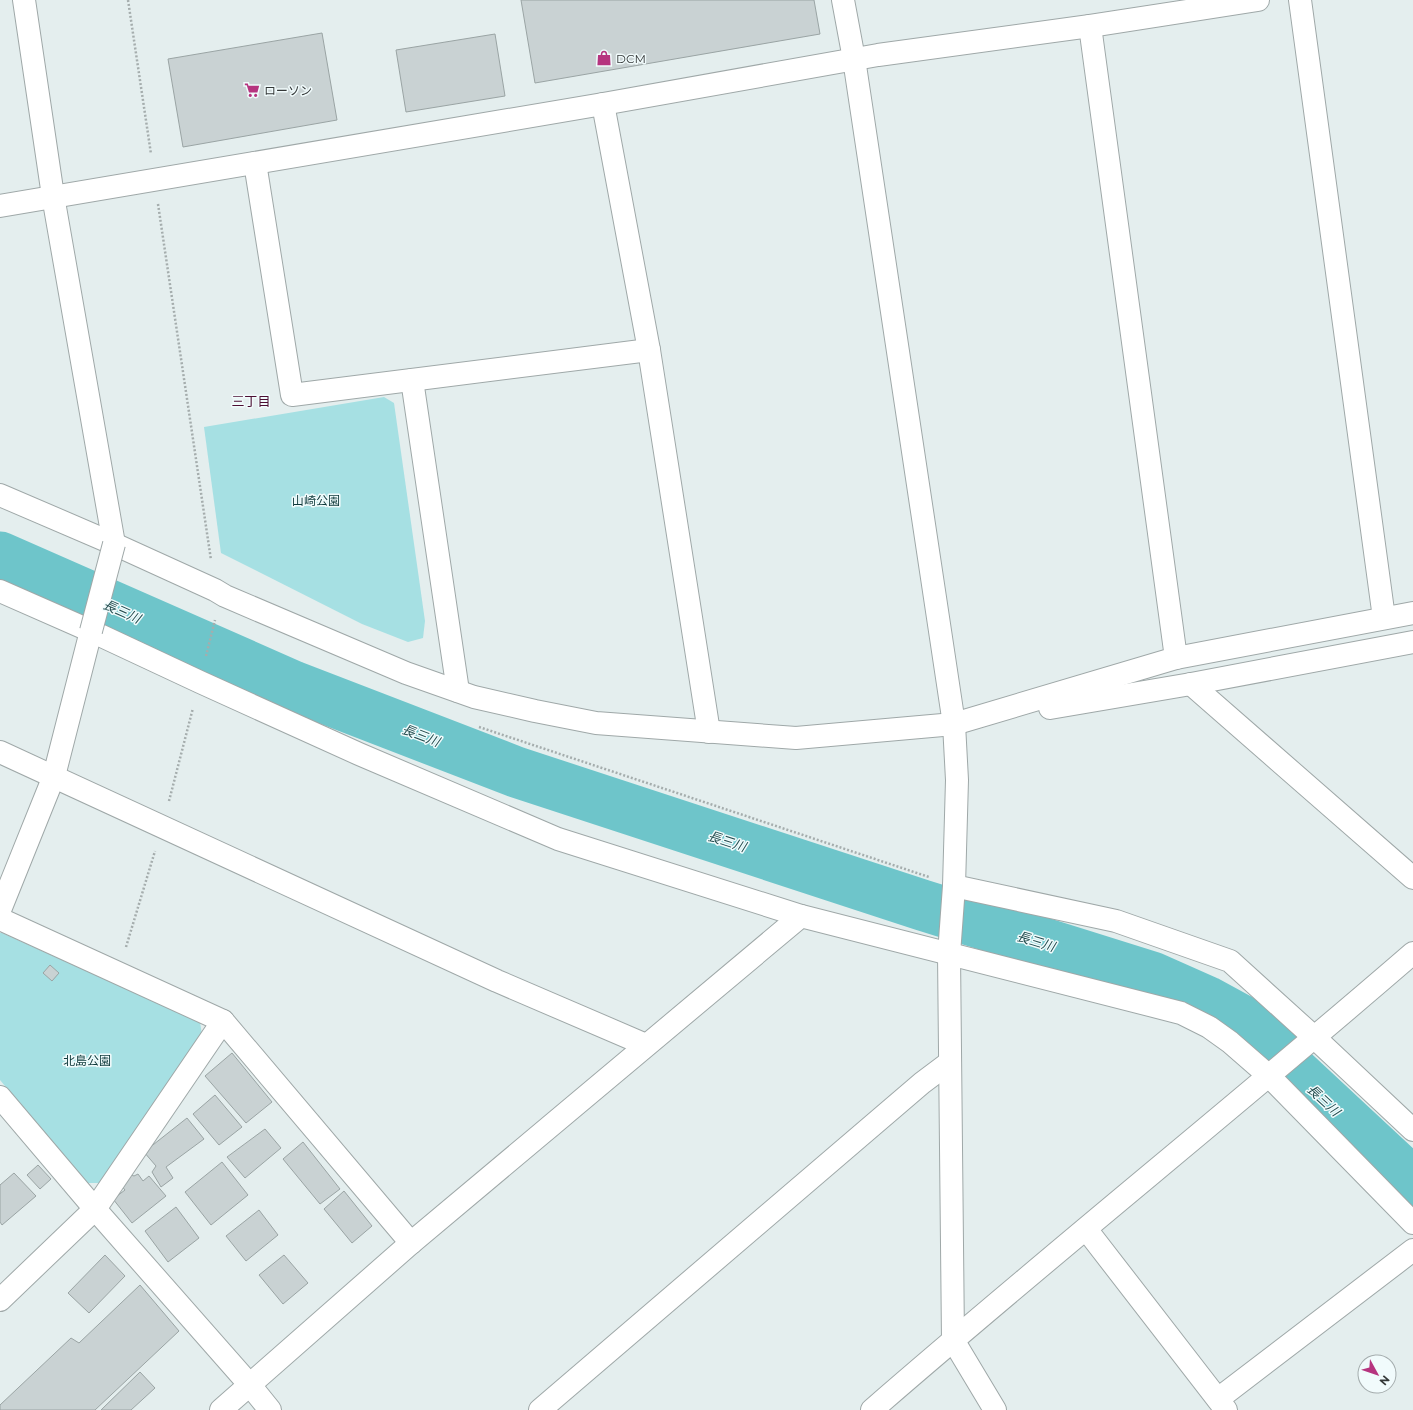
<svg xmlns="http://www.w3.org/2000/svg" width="1413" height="1410" font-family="Montserrat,'Noto Sans JP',sans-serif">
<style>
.green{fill:#a6e0e3}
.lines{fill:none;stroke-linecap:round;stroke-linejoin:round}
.river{stroke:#6ec5ca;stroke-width:51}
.building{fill:#c9d2d3;stroke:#9aa4a4}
.minor-casing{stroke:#9fa8a8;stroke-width:24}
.tertiary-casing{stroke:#9fa8a8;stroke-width:24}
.path{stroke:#a5adad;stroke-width:2.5;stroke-dasharray:2 2;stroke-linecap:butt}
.minor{stroke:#fff;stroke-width:22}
.tertiary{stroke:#fff;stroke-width:22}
.minor-bridge-casing{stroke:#9fa8a8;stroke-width:24;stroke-linecap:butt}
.minor-bridge{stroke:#fff;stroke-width:22}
.labels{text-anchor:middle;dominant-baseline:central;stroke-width:3;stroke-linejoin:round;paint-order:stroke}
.poi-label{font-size:12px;fill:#343838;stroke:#f1fbfc;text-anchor:start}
.park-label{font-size:12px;fill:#0d383a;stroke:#f1fbfc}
.neighbourhood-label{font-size:13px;fill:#4c0e32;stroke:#f1fbfc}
.water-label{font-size:13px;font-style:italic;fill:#234c4e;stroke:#f1fbfc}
</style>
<rect width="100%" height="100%" fill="#e4eeee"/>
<g class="green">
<path d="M384 397 394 403 425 621 423 638 408 642 362 624 221 553 204 427Z"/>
<path d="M0 933H2L200 1022 202 1035 102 1183H86L0 1080Z"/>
</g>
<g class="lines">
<path class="river" d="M0 557 293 686 516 772 922 905 1152 977 1206 1001 1239 1019 1272 1047 1285 1064 1413 1183"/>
</g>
<g class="building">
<path d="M521 0H814L820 34 535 83Z"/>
<path d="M322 33 337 120 183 147 168 59Z"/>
<path d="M495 34 505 96 406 112 396 50Z"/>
<path d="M50 965 59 973 52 981 43 973Z"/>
<path d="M232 1053 272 1102 246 1123 205 1076Z"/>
<path d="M215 1095 242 1127 219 1145 193 1114Z"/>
<path d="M187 1118 204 1139 166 1167 173 1178 161 1187 152 1172 156 1166 144 1152Z"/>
<path d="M265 1129 281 1148 245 1178 227 1157Z"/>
<path d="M303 1142 340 1189 320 1204 283 1159Z"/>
<path d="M222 1162 248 1195 211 1225 185 1192Z"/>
<path d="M38 1165 51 1179 40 1189 27 1175Z"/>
<path d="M14 1173 36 1196 2 1225 0 1222V1185Z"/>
<path d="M129 1174 134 1176 138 1174 143 1181 149 1176 166 1196 132 1223 113 1199 125 1190 119 1183Z"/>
<path d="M344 1191 372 1226 352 1243 324 1209Z"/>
<path d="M176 1207 199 1238 168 1262 145 1231Z"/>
<path d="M259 1210 278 1235 246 1261 226 1236Z"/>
<path d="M105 1255 125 1276 89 1313 68 1293Z"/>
<path d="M284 1255 308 1283 283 1304 259 1275Z"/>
<path d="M140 1285 179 1331 95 1410H0V1405L71 1338 79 1343Z"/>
<path d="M140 1372 155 1388 131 1410H101Z"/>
</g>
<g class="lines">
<g class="minor-casing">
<g id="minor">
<path d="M24 0 53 196 114 544"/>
<path d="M843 0 854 59 954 724 957 780 954 886 949 954 953 1340 995 1410"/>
<path d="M1300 0 1384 618"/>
<path d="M1090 26 1176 658"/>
<path d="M603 104 649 350 709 732"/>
<path d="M255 163 292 395 649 350"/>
<path d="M0 206 603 104 878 55 1090 26 1258 0"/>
<path d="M412 380 458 691"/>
<path d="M0 591 91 631 200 682 359 754 558 839 801 916 1181 1013 1209 1027 1230 1042 1269 1076 1413 1223"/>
<path d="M1191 684 1413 878"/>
<path d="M1050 708 1191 684 1413 642"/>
<path d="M954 724 1176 658 1413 613"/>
<path d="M0 752 497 981 646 1045"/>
<path d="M954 886 1116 921 1230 961 1315 1038 1413 1130"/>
<path d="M0 910 54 776 91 631"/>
<path d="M0 919 223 1021 411 1243"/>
<path d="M0 1097 95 1209 249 1384 270 1410"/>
<path d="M1086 1229 1226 1410"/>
<path d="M0 1300 95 1209 223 1021"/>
<path d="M1218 1399 1413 1250"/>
<path d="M221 1410 411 1243 801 916"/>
<path d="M540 1410 922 1083 950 1062"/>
<path d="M872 1410C1050 1255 1234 1108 1413 953"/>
</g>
</g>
<g class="tertiary-casing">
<path id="tertiary" d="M0 495 114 544 215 590 225 596 406 673 474 697 535 711 596 723 796 738 954 724"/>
</g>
<g class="path">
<path d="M128 0 151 154"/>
<path d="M158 204 211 560"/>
<path d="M206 656 215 620"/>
<path d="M479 727 929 877"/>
<path d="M169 801 193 708"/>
<path d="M126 947 155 851"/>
</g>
<use href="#minor" class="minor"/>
<use href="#tertiary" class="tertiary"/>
<g class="minor-bridge-casing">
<path id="minor-bridge" d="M91 631 114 544"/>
</g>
<use href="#minor-bridge" class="minor-bridge"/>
</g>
<defs>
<g id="shop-bare" transform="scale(1.2)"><path d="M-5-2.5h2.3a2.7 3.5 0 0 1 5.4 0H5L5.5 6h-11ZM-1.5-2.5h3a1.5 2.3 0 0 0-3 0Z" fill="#b6347f" stroke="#f1fbfc" stroke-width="2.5" paint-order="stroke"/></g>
<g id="supermarket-bare" transform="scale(1.2)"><path d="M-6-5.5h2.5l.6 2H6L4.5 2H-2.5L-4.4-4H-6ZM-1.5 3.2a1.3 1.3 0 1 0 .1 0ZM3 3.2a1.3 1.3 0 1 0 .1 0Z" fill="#b6347f" stroke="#f1fbfc" stroke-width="2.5" paint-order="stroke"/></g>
</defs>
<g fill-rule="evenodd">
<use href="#shop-bare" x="604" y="58"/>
<use href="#supermarket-bare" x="252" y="90"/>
</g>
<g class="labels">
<g class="poi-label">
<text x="616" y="58">DCM</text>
<text x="264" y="90">ローソン</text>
</g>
<g class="park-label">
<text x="316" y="500">山崎公園</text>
<text x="87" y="1060">北島公園</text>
</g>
<g class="neighbourhood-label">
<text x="251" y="401">三丁目</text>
</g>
<g class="water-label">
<text transform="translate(122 611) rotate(24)">長三川</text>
<text transform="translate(421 735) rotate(21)">長三川</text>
<text transform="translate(727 841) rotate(18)">長三川</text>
<text transform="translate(1036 941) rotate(17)">長三川</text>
<text transform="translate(1324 1100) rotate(43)">長三川</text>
</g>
</g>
<g transform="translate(1377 1374) rotate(130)"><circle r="19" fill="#f1fbfc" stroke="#a5adae"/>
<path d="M0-3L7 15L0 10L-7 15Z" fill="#b6347f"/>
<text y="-6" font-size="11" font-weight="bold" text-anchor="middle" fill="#343838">N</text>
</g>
</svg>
